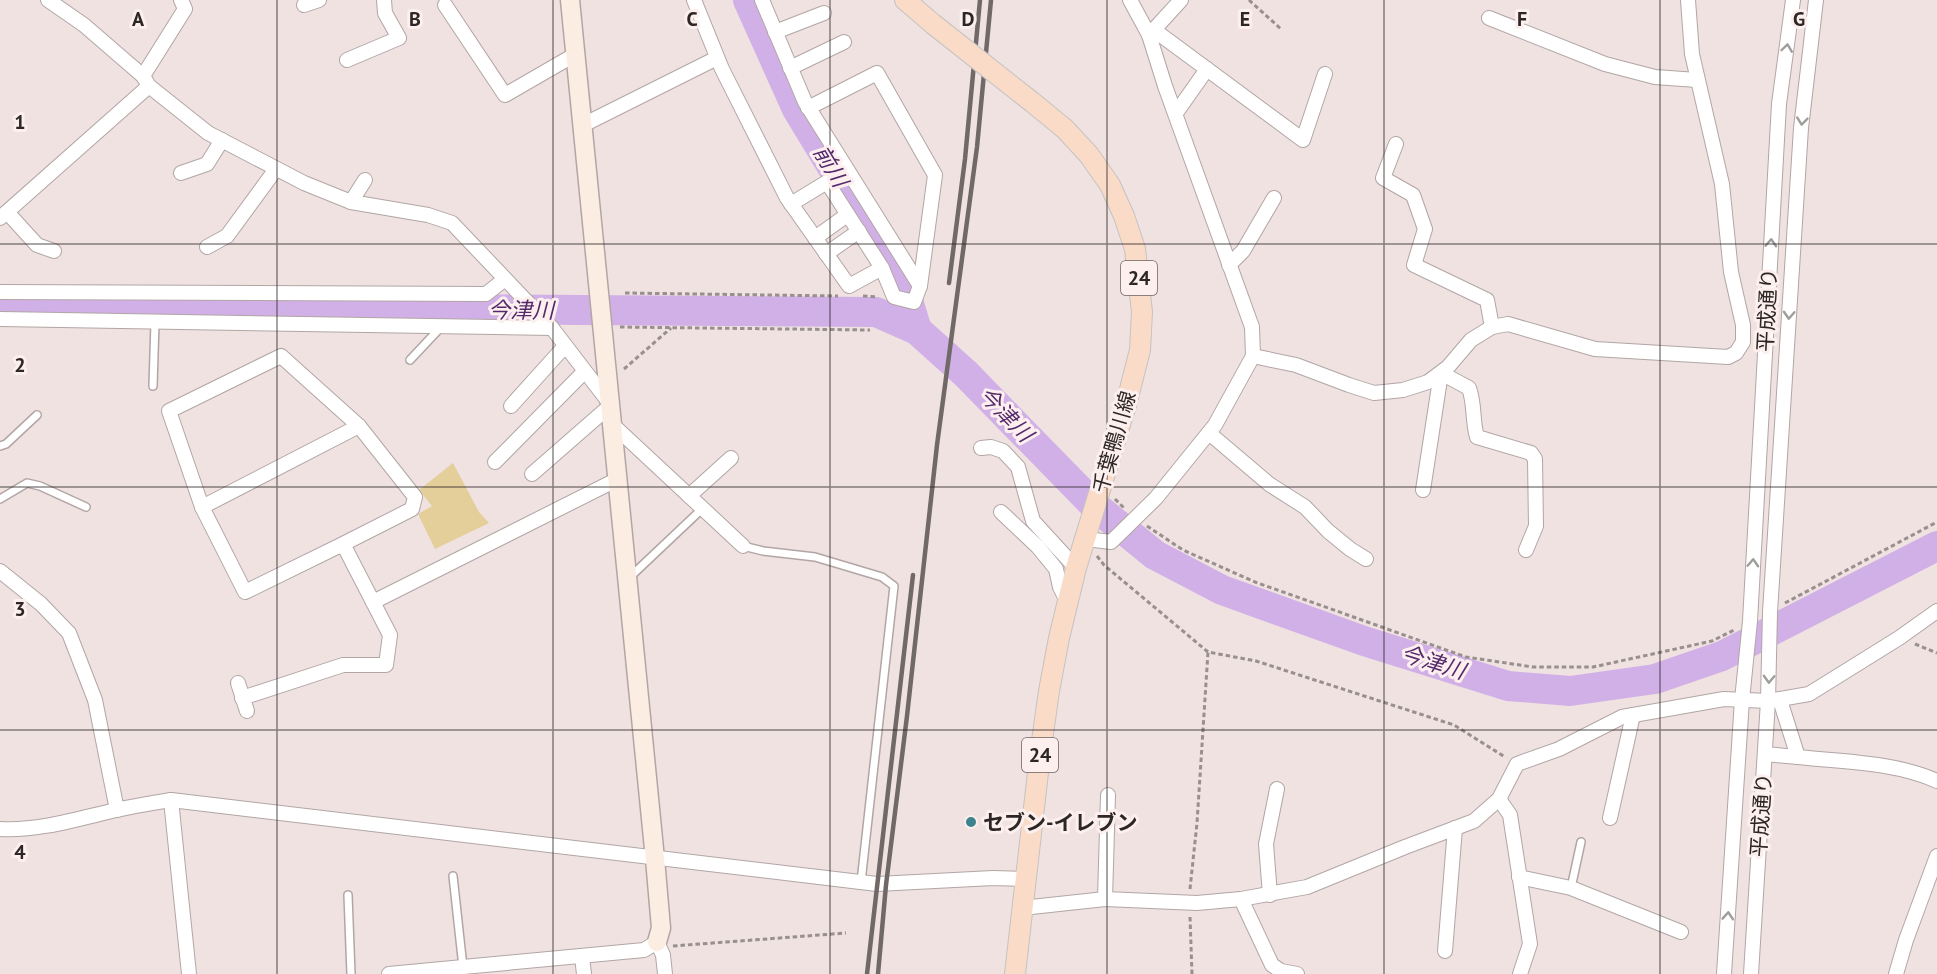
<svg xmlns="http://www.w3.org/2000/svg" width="1937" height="974" font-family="'PT Sans','Noto Sans JP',sans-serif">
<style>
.green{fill:#e4ce9a}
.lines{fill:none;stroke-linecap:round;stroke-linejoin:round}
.river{stroke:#d1b0e7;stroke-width:30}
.lane-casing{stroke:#b2a6a5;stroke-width:10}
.street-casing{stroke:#b2a6a5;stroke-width:16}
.secondary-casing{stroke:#b2a6a5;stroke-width:21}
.primary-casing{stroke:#c4c3c2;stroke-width:22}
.path{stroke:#988f8e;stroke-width:3;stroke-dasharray:4.5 3;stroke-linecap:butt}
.lane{stroke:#fff;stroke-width:7}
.street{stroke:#fff;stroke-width:14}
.secondary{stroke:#fcede3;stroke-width:18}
.primary{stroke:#f9dbc8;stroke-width:20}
.rail{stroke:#716968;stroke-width:4.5}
.primary-bridge-casing{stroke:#c4c3c2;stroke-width:22;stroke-linecap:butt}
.primary-bridge{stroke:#f9dbc8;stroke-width:20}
.oneway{stroke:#a09e9d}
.grid{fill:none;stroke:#2c2726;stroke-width:1.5;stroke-opacity:0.55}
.poi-dot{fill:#3d838e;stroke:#fcefee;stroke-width:2}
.labels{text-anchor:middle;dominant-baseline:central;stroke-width:6;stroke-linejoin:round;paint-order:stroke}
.shield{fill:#fcefee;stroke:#6a6362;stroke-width:1.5}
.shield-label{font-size:20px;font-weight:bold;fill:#2c2726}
.street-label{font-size:21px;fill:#2c2726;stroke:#fcefee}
.poi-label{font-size:21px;font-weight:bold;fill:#2c2726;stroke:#fcefee;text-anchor:start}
.water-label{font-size:22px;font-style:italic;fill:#53296b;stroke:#fcefee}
.grid-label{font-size:20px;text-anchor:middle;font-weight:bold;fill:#2c2726;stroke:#fcefee;stroke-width:6;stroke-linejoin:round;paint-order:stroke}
</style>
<rect width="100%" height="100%" fill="#efe2e1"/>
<path class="green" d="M453 463 479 512 489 523 435 549 418 514 432 506 419 490Z"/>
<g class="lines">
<g class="river">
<path d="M748 0 797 109 903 284 917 330"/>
<path d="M0 306 876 312 917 330 966 374 1096 507 1155 555 1222 590 1364 641 1508 686 1570 691 1655 679 1722 656 1937 546"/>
</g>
<g class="lane-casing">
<g id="lane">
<path d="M410 360 441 327"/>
<path d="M153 386 155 322"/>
<path d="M0 446 6 444 37 415"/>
<path d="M0 499 27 483 40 486 86 507"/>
<path d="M743 546 763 551 815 557 882 577 894 586 861 882"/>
<path d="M630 577 703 508"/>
<path d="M453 876 463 967"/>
<path d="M1571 888 1581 842"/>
<path d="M348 895 351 974"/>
</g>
</g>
<g class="street-casing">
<g id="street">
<path d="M48 0 84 25 143 76 149 86 208 133 304 183 351 202 428 215 452 223 552 328 611 405 532 474"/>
<path d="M694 0 722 69 787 198 849 286 882 268"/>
<path d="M762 0 805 102 920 286"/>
<path d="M304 5 319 0"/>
<path d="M445 5 505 95 576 54"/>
<path d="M1489 18 1605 64 1655 77 1697 80"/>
<path d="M1154 30 1303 140 1325 74"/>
<path d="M775 32 824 13"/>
<path d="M1149 35 1181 0"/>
<path d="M347 60 399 38 385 13 384 0"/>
<path d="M790 68 844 42"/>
<path d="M143 76 185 9 181 0"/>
<path d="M1176 113 1207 69"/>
<path d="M583 125 717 58"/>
<path d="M1396 144 1383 178 1413 195 1425 229 1414 265 1487 300 1492 327"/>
<path d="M181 173 207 164 222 140"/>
<path d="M351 202 365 180"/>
<path d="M791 204 827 182 882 268 894 297 914 302 920 286 935 175 877 73 808 108"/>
<path d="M7 212 37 245 54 251"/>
<path d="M0 218 149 86"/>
<path d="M815 238 847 215"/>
<path d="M207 247 227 236 276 169"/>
<path d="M826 254 859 231"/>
<path d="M1229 265 1243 251 1274 198"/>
<path d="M0 292 486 294 505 279"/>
<path d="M0 319 552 328"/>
<path d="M1253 356 1296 365 1349 385 1374 393 1403 390 1428 382 1448 367 1471 340 1492 327 1508 324 1595 349 1728 357 1736 353 1743 342V325L1731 272 1722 184 1692 54 1688 0"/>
<path d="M511 406 565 346"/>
<path d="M613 425 743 546"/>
<path d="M1209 433 1269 484 1305 507 1328 531 1350 549 1366 559"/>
<path d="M981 448 991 447 1003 451 1018 467 1033 521 1076 568"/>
<path d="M495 462 584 372"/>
<path d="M1423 490 1441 373 1469 388C1475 404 1472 420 1477 437L1531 453 1535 459 1536 526 1526 550"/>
<path d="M689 496 731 458"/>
<path d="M202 507 359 426"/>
<path d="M1001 512 1038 547 1056 569 1060 587 1067 601"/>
<path d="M1086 539 1111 542 1156 498 1215 425 1253 356 1252 327 1165 86 1149 35 1130 0"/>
<path d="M0 571 41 604 69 633 95 700 117 810"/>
<path d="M373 602 618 479"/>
<path d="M238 683 247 711"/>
<path d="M242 698 343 665H386L390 635 343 544 245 592 202 507 169 411 281 356 359 426 415 497 412 509 343 544"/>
<path d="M1780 700 1798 757C1844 762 1894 762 1937 781"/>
<path d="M1765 754 1798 757"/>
<path d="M1499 799 1510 815 1530 944 1520 974"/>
<path d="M171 800 189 974"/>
<path d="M1610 818 1633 715"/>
<path d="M0 829C40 831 77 819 116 810 134 806 153 803 171 800L877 884 993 878 1026 879"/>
<path d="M1519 877 1571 888 1681 932"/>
<path d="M1270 895 1266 844 1277 789"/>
<path d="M1105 899 1108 795"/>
<path d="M1241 899 1272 965 1281 971 1297 974"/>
<path d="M1022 908 1105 899 1197 903 1241 899 1307 887 1405 847 1474 821 1499 799 1517 764 1559 749 1622 717 1724 699 1768 701 1809 694 1899 638 1937 611"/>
<path d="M1445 951 1455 828"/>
<path d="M582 957 584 974"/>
<path d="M389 974 644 950 657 942 663 955 665 974"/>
<path d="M1724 974 1742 700 1750 621 1779 104 1793 0"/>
<path d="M1751 974 1768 701 1770 612 1801 128 1816 0"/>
<path d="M1896 974 1906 940 1937 856"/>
</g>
</g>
<g class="secondary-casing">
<path id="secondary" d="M570 0 655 859 661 928 657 942"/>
</g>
<g class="primary-casing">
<g id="primary">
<path d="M905 0 933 24"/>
<path d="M1015 974 1040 755 1049 691 1059 638 1076 568 1126 405 1140 350 1142 312 1135 249 1124 216 1110 185 1089 155 1065 129 1032 102"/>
</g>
</g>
<g class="path">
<path d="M1249 0 1282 30"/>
<path d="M625 293 838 296"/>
<path d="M863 296 877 297"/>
<path d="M620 327 870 330"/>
<path d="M624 369 671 328"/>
<path d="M1115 499 1125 509"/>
<path d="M1147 526 1183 550 1255 582 1466 657 1533 667H1593L1712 641 1734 630"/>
<path d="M1097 556 1104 565 1208 652 1256 661 1454 725 1505 757"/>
<path d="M1785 603 1937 522"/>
<path d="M1915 644 1937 653"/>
<path d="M1190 889 1197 823 1208 652"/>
<path d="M1190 917 1192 974"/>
<path d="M673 946 846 933"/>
</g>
<use href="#lane" class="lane"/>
<use href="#street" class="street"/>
<use href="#secondary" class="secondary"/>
<use href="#primary" class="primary"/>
<g class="rail">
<path d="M949 283 965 159 980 0"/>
<path d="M867 974 913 575"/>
<path d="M878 974 886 885 907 716 937 445 977 147 991 0"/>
</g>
<g class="primary-bridge-casing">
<path id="primary-bridge" d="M933 24 1032 102"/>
</g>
<use href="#primary-bridge" class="primary-bridge"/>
</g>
<defs><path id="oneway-chevron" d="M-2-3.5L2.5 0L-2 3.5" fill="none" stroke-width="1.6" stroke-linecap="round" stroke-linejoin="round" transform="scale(1.5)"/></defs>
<g class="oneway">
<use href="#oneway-chevron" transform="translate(1787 48) rotate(-82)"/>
<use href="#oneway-chevron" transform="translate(1802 121) rotate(96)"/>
<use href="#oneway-chevron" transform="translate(1771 243) rotate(-87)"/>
<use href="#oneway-chevron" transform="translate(1789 315) rotate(93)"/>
<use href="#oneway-chevron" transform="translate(1753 563) rotate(-87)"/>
<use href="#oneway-chevron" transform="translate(1769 679) rotate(92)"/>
<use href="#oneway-chevron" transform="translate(1728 916) rotate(-86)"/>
</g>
<path class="grid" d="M277 0V974M553 0V974M830 0V974M1107 0V974M1384 0V974M1660 0V974M0 244H1937M0 487H1937M0 730H1937"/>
<circle class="poi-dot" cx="971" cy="822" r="6"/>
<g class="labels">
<g class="shield">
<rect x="1121" y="261" width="36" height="34" rx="4.5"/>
<rect x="1022" y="738" width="36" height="34" rx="4.5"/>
</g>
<g class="shield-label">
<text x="1139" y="278">24</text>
<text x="1040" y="755">24</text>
</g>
<g class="street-label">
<text transform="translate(1767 310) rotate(-87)">平成通り</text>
<text transform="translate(1114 442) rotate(-74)">千葉鴨川線</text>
<text transform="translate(1761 815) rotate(-86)">平成通り</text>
</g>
<g class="poi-label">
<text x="983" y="822">セブン-イレブン</text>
</g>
<g class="water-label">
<text transform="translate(831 166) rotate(59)">前川</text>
<text x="521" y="310">今津川</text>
<text transform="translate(1006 414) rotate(46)">今津川</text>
<text transform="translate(1433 662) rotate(17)">今津川</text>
</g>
</g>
<g class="grid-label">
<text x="138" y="26">A</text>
<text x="415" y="26">B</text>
<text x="692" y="26">C</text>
<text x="968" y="26">D</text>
<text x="1245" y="26">E</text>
<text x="1522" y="26">F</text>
<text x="1799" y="26">G</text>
<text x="20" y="129">1</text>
<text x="20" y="372">2</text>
<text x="20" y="616">3</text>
<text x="20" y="859">4</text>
</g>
</svg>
